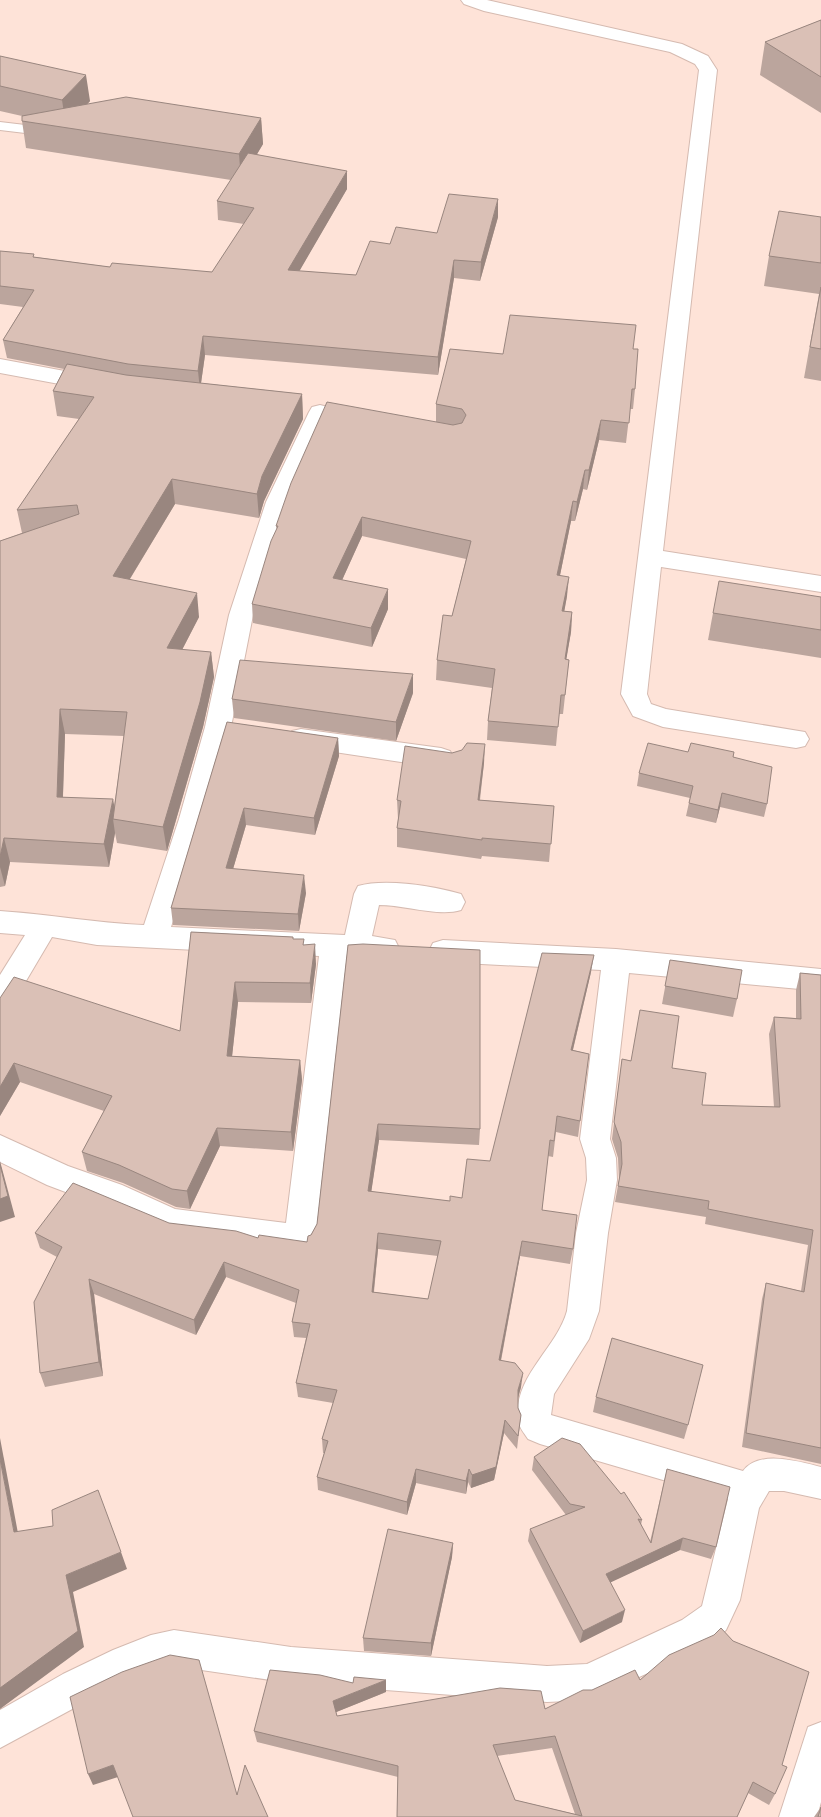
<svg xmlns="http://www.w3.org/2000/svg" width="821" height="1817" font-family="'Varela Round',sans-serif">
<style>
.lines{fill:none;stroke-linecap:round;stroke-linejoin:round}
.lane-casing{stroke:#d5bab0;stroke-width:2}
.street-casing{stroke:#d5bab0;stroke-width:2}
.lane{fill:#fff;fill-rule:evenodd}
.street{fill:#fff;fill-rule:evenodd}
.wall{fill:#bba59d;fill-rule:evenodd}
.shaded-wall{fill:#99867f}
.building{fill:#dac0b6;stroke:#99867f;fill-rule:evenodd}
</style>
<rect width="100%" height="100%" fill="#fee3d8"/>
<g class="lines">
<g class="lane-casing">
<path id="lane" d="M0 122 42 127 48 131 42 135 0 130Z"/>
</g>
<g class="street-casing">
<g id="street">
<path d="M461 0H487L682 44 708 56 717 70 663 551 821 576V592L661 567 647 694 651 704 666 709 805 732 809 739 805 746 796 748 663 727 633 716 621 694 699 70 695 64 670 52 484 11 464 4Z"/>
<path d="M0 359 97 377 105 379 108 384 105 389 97 391 0 373Z"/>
<path d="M320 405 328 407 331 412 290 502 253 615 231 727 205 819 171 927 345 935 354 894 358 886C385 878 434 886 461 894L465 902 461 910C439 917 404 905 379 905L372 936 395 940 399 948 395 956 385 959 347 957 316 1239 311 1249 300 1253 172 1236 100 1205 47 1185 0 1162V1135L68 1166 122 1185 175 1209 286 1223 319 956 97 945 52 937 10 1008 0 1012V975L25 935 0 933V911C48 914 96 923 144 925L179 819 205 727 229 615 266 502 309 412 312 407Z"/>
<path d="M301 729 441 748 450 751 454 758 450 765 441 768 301 747 292 745 288 738 292 731Z"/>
<path d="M443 940 616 949 821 969V991L629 973 610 1139 616 1158 617 1180 608 1233 599 1311 589 1339 554 1394 551 1415 743 1471C759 1449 800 1462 821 1467V1499L784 1491H769L759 1508 740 1600 726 1630 708 1646 588 1700 547 1702 291 1683 174 1666 137 1677 89 1700 0 1748V1710L63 1674 113 1650 151 1635 174 1630 291 1647 547 1666 587 1664 682 1620 702 1606 728 1499 540 1444 528 1439C524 1433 518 1426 518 1419 513 1377 557 1348 567 1311L576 1233 587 1180 586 1158 580 1139 601 970 443 962 433 959 429 951 433 943Z"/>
<path d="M821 1722V1802L817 1817H779L808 1727Z"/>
</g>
</g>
<use href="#lane" class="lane"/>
<use href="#street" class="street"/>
</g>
<g class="wall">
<path d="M821 20V113L760 75 765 42Z"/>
<path d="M0 56 90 101 87 105 261 118 263 144 257 154 347 189 299 271 356 275 390 244 437 233 498 217 480 281 454 278 438 375 205 355 201 383 302 394 303 419 264 501 259 518 175 504 130 579 199 617 182 650 211 652 214 677 203 727 167 851 117 843 115 833 109 867 10 862 5 886 0 887V541L22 533 17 510 79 419 57 416 53 391 64 369 7 358 3 340 23 307 0 304V251L35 257 110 267 212 272 244 224 218 220 217 201 231 180 26 148 22 121V116L0 111ZM65 734 124 736 114 807 63 797Z"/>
<path d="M821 217V381L804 378 819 294 764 286 769 256Z"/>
<path d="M633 349 635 389 633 409H630L626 443 599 440 587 490 583 489 575 521H571L560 575 567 596 564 611 572 612 571 632 566 659 569 660 563 714H559L556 746 487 740 488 721 492 688 436 680 437 660 452 616 466 559 362 536 342 580 388 609 372 647 253 623 252 604 277 530 276 526 436 422V404L503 354Z"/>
<path d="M821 597V658L708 640 713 613Z"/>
<path d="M413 693 396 741 234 718 232 699Z"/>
<path d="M227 722 338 738 339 756 315 835 246 825 233 869 306 893 299 931 173 925 171 908Z"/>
<path d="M688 752H734L733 758 767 804 764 817 720 807 716 823 686 816 690 798 637 786 639 773Z"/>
<path d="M484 763 480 800 554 806 549 862 482 856 481 859 397 847V828L398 819 397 800Z"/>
<path d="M191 932 293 937V939L304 945 316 964 311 1003 238 1002 232 1056 300 1060 302 1080 293 1151 220 1146 190 1209 176 1207 123 1183 87 1171 82 1152 104 1111 20 1082 0 1116V998L180 1031Z"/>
<path d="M348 945 480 1129 479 1145 379 1140 371 1192 450 1201 462 1198 490 1161 591 972 573 1050 589 1054 578 1137 556 1132 553 1157 548 1156 542 1210 573 1249 570 1264 520 1256 501 1361 521 1387 518 1399V1408L521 1415 517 1449 504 1433 494 1480 471 1488 468 1482 466 1494 416 1483 407 1515 318 1490 317 1477 324 1453H323L322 1439 333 1403 298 1397 296 1383 306 1338 294 1337 292 1322 296 1303 226 1277 196 1335 94 1294 103 1376 45 1387 40 1373 57 1257 40 1248 35 1233 169 1223 258 1238 307 1242 317 1224ZM378 1249 438 1256 428 1299 374 1292Z"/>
<path d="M670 960 737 999 733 1017 662 1004Z"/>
<path d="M800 973 821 975V1464L742 1447 762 1299 766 1283 801 1291 808 1245 705 1224 706 1217 615 1202 619 1180 618 1158 612 1139 622 1059 672 1068 702 1105 774 1107 769 1034 774 1017 796 1018V990Z"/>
<path d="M596 1397 688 1425 684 1439 593 1412Z"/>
<path d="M534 1457 642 1520 641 1525 650 1542 667 1469 716 1547 711 1559 680 1550 610 1582 622 1622 580 1643 528 1541 530 1529 566 1515 532 1470Z"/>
<path d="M453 1543 452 1557 431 1656 364 1651 363 1638Z"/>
<path d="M640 1680 782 1765 775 1794 769 1805 748 1793 737 1817H397L398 1777 257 1742 254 1731 386 1692 336 1712 337 1716 545 1709 592 1690ZM552 1748 575 1814 515 1800 497 1756Z"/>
<path d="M821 1807V1817H814Z"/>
</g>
<g class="shaded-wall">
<path d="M86 75 90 101 66 126 62 100Z"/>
<path d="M261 118 263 144 241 181 239 154Z"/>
<path d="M347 171V189L289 289 288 270Z"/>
<path d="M498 199V217L480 281 481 262Z"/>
<path d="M454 260V278L438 375V357Z"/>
<path d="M203 336 205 355 200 390 198 371Z"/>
<path d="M302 394 303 419 264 501 259 518 257 494 262 476Z"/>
<path d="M601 420 599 440 587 490 589 470Z"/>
<path d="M585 470 583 489 575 521 577 502Z"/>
<path d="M172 479 175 504 117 600 113 576Z"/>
<path d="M573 501 571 521 556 595 557 575Z"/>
<path d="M362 517V536L334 598 333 578Z"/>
<path d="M569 577 567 596 561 630 562 611Z"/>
<path d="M388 589V609L372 647 371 628Z"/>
<path d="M197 593 199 617 170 673 167 648Z"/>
<path d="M572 612 571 632 563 679 565 659Z"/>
<path d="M211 652 214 677 203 727 167 851 163 827Z"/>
<path d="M413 674V693L396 741V722Z"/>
<path d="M60 709 65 734 62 821 57 797Z"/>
<path d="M338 738 339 756 315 835 314 818Z"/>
<path d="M485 744 484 763 477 819 478 800Z"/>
<path d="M722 793 720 807 716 823 718 810Z"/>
<path d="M113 799 117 820 113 819 115 833 109 867 104 844Z"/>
<path d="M244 808 246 825 228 886 226 868Z"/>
<path d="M4 838 10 862 5 886 0 867V857Z"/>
<path d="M304 875 306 893 299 931 298 914Z"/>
<path d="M315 944 316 964 311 1003 310 983Z"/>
<path d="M594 955 591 972 569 1066 571 1050Z"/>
<path d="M235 982 238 1002 230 1075 227 1056Z"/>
<path d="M300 1060 302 1080 293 1151 291 1132Z"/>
<path d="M14 1063 20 1082 0 1116V1087Z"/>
<path d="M378 1124 379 1140 369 1207 368 1191Z"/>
<path d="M217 1128 220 1146 190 1209 187 1191Z"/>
<path d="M0 1161 15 1217 0 1222Z"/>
<path d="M378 1233V1249L372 1307V1292Z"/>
<path d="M522 1241 520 1256 498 1375 499 1360Z"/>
<path d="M224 1262 226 1277 196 1335 194 1320Z"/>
<path d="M89 1279 94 1294 103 1376 99 1362Z"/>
<path d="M523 1373 521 1387 516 1404 518 1390Z"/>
<path d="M505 1420 504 1433 494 1480 471 1488 472 1475Z"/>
<path d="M0 1438 21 1549 14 1532 0 1459Z"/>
<path d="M416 1469V1483L407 1515V1502Z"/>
<path d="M469 1469 468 1482 466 1494V1481Z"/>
<path d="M683 1538 680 1550 603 1586 606 1574Z"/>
<path d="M453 1543 452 1557 431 1656V1643Z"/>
<path d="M121 1552 127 1569 73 1592 84 1647 0 1709V1688L66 1575Z"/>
<path d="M625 1610 622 1622 580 1643 583 1631Z"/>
<path d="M386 1680V1692L334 1713 333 1701Z"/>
<path d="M113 1765 118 1777 93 1785 88 1774Z"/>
</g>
<g class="building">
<path d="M821 20V77L765 42Z"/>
<path d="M0 56 86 75 62 100 0 86Z"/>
<path d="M126 97 261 118 239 154 22 121V116Z"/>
<path d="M248 153 347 171 288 270 356 275 370 241 390 244 396 227 437 233 449 194 498 199 481 262 454 260 438 357 203 336 198 371 128 364 3 340 34 290 0 286V251L34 254 33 257 110 267 112 263 212 272 254 208 217 201Z"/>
<path d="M779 211 821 217V263L769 256Z"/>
<path d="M821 287V349L810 347Z"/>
<path d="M510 315 636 325 633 349H638L635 389H632L629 423 601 420 589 470H585L577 502 573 501 557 575 569 577 562 611 572 612 565 659 569 660 565 695H561L558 727 488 721 495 669 437 660 443 615 452 616 471 541 362 517 333 578 388 589 371 628 252 604 271 541 278 526H276L291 483 327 402 453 425 462 423 466 415 462 409 436 404 450 349 503 354Z"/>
<path d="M67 364 126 375 302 394 262 476 257 494 172 479 113 576 197 593 167 648 211 652 200 702 163 827 113 819 127 712 60 709 57 797 113 799 104 844 4 838 0 857V541L79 514 77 505 17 510 94 397 53 391Z"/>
<path d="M719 581 821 597V630L713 613Z"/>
<path d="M240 660 413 674 396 722 232 699Z"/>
<path d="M227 722 338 738 314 818 244 808 226 868 304 875 298 914 171 908Z"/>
<path d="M467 743 485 744 478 800 554 806 551 844 482 838V840L397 828 401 801 397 800 405 746 452 753 462 750Z"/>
<path d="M648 743 688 752 691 743 734 752 733 757 772 767 767 804 722 793 718 810 689 803 693 786 639 773Z"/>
<path d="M191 932 293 937V939H304L303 945 315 944 310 983 235 982 227 1056 300 1060 291 1132 217 1128 187 1191 172 1189 119 1165 82 1152 112 1096 14 1063 0 1087V998L14 977 180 1031Z"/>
<path d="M363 944 480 950V1129L378 1124 368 1191 450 1201V1196L462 1198 467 1159 490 1161 542 953 594 955 571 1050 589 1054 580 1121 557 1116 554 1141 550 1140 542 1210 577 1215 573 1249 522 1241 499 1360 515 1363 523 1373 518 1390V1408L521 1415 518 1436 505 1420 496 1467 472 1475 469 1469 466 1481 416 1469 407 1502 317 1477 328 1441 322 1439 337 1390 296 1383 310 1324 292 1322 299 1290 224 1262 194 1320 89 1279 99 1362 40 1373 34 1302 62 1247 35 1233 73 1183 169 1223 236 1231 258 1238 259 1235 307 1242 308 1236 311 1235 317 1224 348 945ZM378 1233 441 1241 428 1299 372 1292Z"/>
<path d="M670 960 742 970 737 999 665 986Z"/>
<path d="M800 973 821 975V1448L746 1433 766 1283 804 1292 813 1230 708 1209 709 1201 618 1186 622 1164 621 1142 614 1122 622 1059 631 1061 640 1010 679 1016 672 1068 706 1073 702 1105 780 1107 774 1017 801 1019Z"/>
<path d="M0 1165 8 1196 0 1199Z"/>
<path d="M612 1338 703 1365 688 1425 596 1397Z"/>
<path d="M562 1438 580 1444 621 1494 624 1492 642 1520 638 1519 651 1543 667 1469 730 1487 716 1547 683 1538 606 1574 625 1610 583 1631 530 1529 585 1507 570 1504 534 1457Z"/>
<path d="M0 1459 14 1532 53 1526 52 1510 98 1490 121 1552 66 1575 78 1631 0 1688Z"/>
<path d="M388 1529 453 1543 431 1643 363 1638Z"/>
<path d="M721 1628 733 1641 809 1672 782 1765 787 1767 775 1794 753 1782 737 1817H397L398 1766 254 1731 270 1670 320 1675 353 1683 354 1677 386 1680 333 1701 337 1716 500 1688 541 1691 545 1709 583 1690H592L635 1670 640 1680 669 1655 714 1635ZM555 1736 582 1816 515 1800 493 1745Z"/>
<path d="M170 1655 199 1660 237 1795 245 1765 268 1817H133L113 1765 88 1774 70 1697 122 1672Z"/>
<path d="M821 1807V1817H818Z"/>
</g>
</svg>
